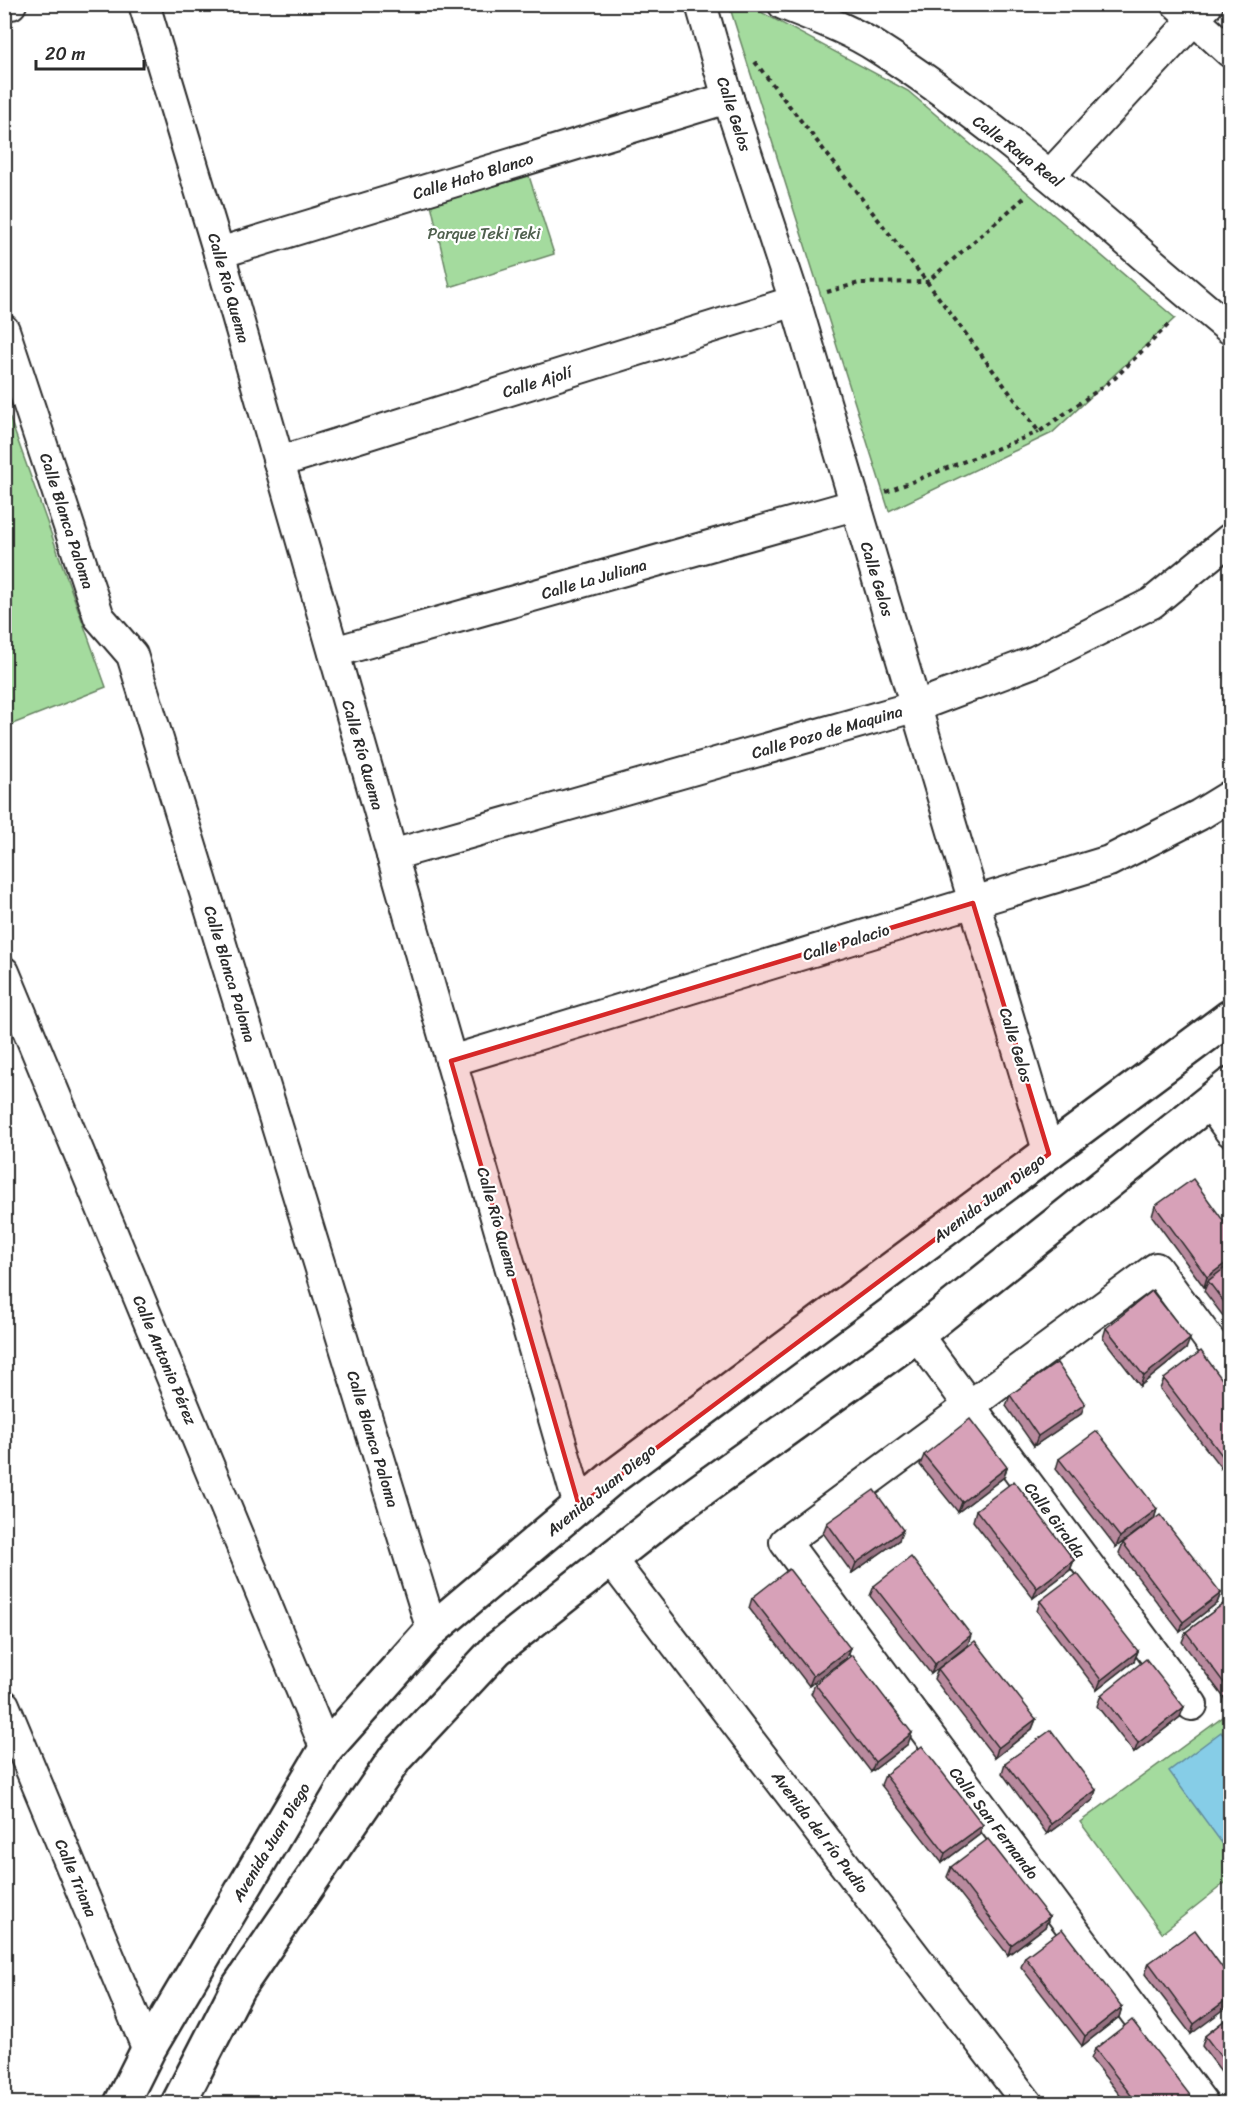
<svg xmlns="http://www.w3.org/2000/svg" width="1235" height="2108" font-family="Sriracha,sans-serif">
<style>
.green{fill:#a4db9e;stroke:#688364;stroke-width:1.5}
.water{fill:#86cde7;stroke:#628c9c;stroke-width:1.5}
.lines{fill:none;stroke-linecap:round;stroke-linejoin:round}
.minor-casing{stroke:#2b2b2b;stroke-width:34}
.tertiary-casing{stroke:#2b2b2b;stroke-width:38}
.path{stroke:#2b2b2b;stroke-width:4;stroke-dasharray:4.5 4.5;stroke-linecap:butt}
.minor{stroke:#fff;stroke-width:30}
.tertiary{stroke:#fff;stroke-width:33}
.wall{fill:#b98a9e;stroke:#2b2b2b;stroke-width:1.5}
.shaded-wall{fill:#967181;stroke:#2b2b2b;stroke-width:1.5}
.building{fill:#d7a1b8;stroke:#2b2b2b;stroke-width:1.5}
.marked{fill:#d62828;fill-opacity:0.2;stroke:#d62828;stroke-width:4.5;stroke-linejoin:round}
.labels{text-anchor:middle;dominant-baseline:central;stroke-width:4.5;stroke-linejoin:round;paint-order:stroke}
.street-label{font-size:16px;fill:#2b2b2b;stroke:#fff}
.park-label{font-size:16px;fill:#4f604e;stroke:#fff}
</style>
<rect width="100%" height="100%" fill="#fff"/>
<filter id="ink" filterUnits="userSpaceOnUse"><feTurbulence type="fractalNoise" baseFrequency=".0167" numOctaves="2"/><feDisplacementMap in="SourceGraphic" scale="12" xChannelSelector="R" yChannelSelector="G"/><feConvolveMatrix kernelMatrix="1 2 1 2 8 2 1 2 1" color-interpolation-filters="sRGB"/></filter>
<g filter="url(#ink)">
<g class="green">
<path d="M729 5H748L908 91 1175 318 1052 433 889 511Z"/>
<path d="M529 176 554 254 450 287 431 204Z"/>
<path d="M4 402 106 687 5 727H4Z"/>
<path d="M1230 1712V1879L1162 1933 1080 1822Z"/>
</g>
<path class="water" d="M1221 1732 1230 1744V1854L1169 1771Z"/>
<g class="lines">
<g class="minor-casing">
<g id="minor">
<path d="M144 4 219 253 579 1506"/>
<path d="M701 4 728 98 795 301 1049 1154"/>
<path d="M783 4C815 17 849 29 878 48 1006 129 1115 234 1230 329"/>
<path d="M1177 4 1230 52"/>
<path d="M4 5 11 4"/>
<path d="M1051 174 1208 4"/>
<path d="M219 253 728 98"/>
<path d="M4 330 99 617 132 655 432 1630"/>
<path d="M279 462 795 301"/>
<path d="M334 652 854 505"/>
<path d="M392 855 917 706 1036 661 1152 603 1230 539"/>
<path d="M4 972 326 1749"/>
<path d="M451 1061 1109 861 1199 815 1230 796"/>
<path d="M1209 1102 1230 1131"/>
<path d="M917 1335 1192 1705"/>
<path d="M612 1561 1028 2104"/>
<path d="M4 1705 148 2050"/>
<path d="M1203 2104 785 1542 1156 1268 1230 1368"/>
</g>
</g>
<g class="tertiary-casing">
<g id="tertiary">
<path d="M121 2104 148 2050 326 1749 432 1630 613 1477 1230 1017"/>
<path d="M178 2104 237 1989 396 1757 497 1649 669 1513 917 1335 1230 1085"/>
</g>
</g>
<g class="path">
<path d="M755 62 927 282 1039 432 1115 378 1170 323"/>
<path d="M827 292 859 283 927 282 1024 198"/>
<path d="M886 492 1039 432"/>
</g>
<use href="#minor" class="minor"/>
<use href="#tertiary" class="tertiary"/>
</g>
<g class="wall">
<path d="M1155 1206 1230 1230V1325L1204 1291 1207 1284 1204 1287 1152 1216Z"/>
<path d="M1106 1328 1186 1349 1140 1386 1103 1338Z"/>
<path d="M1164 1379 1230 1460 1221 1468 1160 1389Z"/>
<path d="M1010 1395 1081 1414 1034 1446 1006 1406Z"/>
<path d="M924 1455 1007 1467 1004 1477 958 1512 920 1465Z"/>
<path d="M1059 1459 1157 1509 1154 1519 1116 1547 1056 1469Z"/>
<path d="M1230 1465V1484L1225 1477 1229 1467Z"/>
<path d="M976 1510 1074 1560 1070 1570 1033 1598 973 1521Z"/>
<path d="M827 1523 899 1540 852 1573 823 1533Z"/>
<path d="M1123 1543 1221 1593 1217 1603 1180 1632 1119 1553Z"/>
<path d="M874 1586 968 1645 931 1674 870 1596Z"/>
<path d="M752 1598 846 1658 809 1686 749 1608Z"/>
<path d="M1230 1599V1701L1228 1703 1182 1642 1186 1632Z"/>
<path d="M1040 1601 1138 1651 1134 1661 1097 1690 1037 1611Z"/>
<path d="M938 1669 1036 1719 1032 1729 995 1758 934 1679Z"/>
<path d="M815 1684 908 1744 871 1772 811 1694Z"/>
<path d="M1101 1695 1180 1717 1134 1753 1097 1706Z"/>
<path d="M1005 1763 1093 1800 1047 1834 1002 1773Z"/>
<path d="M885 1775 979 1835 942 1863 881 1785Z"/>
<path d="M951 1867 1049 1917 1045 1927 1008 1955 947 1877Z"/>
<path d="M1025 1957 1122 2007 1119 2017 1082 2046 1021 1967Z"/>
<path d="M1149 1963 1230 1978 1191 2034 1145 1974Z"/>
<path d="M1230 2016V2083L1202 2046 1205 2036Z"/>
<path d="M1095 2049 1191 2103H1126L1091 2059Z"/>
</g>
<g class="shaded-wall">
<path d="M1230 1260V1267L1208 1281 1207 1284 1204 1287 1207 1277Z"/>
<path d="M1190 1339 1186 1349 1140 1386 1144 1376Z"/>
<path d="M1085 1404 1081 1414 1034 1446 1038 1436Z"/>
<path d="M1230 1453V1460L1221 1468 1224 1458Z"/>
<path d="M1007 1467 1004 1477 958 1512 962 1502Z"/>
<path d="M1157 1509 1154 1519 1116 1547 1120 1537Z"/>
<path d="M903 1530 899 1540 852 1573 856 1563Z"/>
<path d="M1074 1560 1070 1570 1033 1598 1037 1588Z"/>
<path d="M1221 1593 1217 1603 1180 1632 1183 1622Z"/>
<path d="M971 1635 968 1645 931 1674 935 1664Z"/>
<path d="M850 1648 846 1658 809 1686 813 1676Z"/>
<path d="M1138 1651 1134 1661 1097 1690 1101 1680Z"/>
<path d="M1184 1707 1180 1717 1134 1753 1138 1743Z"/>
<path d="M1036 1719 1032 1729 995 1758 998 1748Z"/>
<path d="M912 1733 908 1744 871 1772 875 1762Z"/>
<path d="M1096 1790 1093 1800 1047 1834 1051 1824Z"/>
<path d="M983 1825 979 1835 942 1863 945 1853Z"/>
<path d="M1049 1917 1045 1927 1008 1955 1011 1945Z"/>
<path d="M1230 1997V2005L1191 2034 1194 2024Z"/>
<path d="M1122 2007 1119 2017 1082 2046 1085 2036Z"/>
</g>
<g class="building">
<path d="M1193 1179 1230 1230V1260L1207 1277 1155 1206Z"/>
<path d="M1230 1264V1310L1208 1281Z"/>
<path d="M1152 1291 1190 1339 1144 1376 1106 1328Z"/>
<path d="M1201 1351 1230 1390V1453L1224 1458 1164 1379Z"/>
<path d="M1057 1363 1085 1404 1038 1436 1010 1395Z"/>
<path d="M970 1419 1007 1467 962 1502 924 1455Z"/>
<path d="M1097 1431 1157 1509 1120 1537 1059 1459Z"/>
<path d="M1014 1481 1074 1560 1037 1588 976 1510Z"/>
<path d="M874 1490 903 1530 856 1563 827 1523Z"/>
<path d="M1160 1515 1221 1593 1183 1622 1123 1543Z"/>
<path d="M911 1557 971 1635 935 1664 874 1586Z"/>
<path d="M789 1569 850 1648 813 1676 752 1598Z"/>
<path d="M1077 1573 1138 1651 1101 1680 1040 1601Z"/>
<path d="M1230 1599V1691L1186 1632Z"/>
<path d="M975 1641 1036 1719 998 1748 938 1669Z"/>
<path d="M852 1655 912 1733 875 1762 815 1684Z"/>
<path d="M1146 1659 1184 1707 1138 1743 1101 1695Z"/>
<path d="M1051 1730 1096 1790 1051 1824 1005 1763Z"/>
<path d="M922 1746 983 1825 945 1853 885 1775Z"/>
<path d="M988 1839 1049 1917 1011 1945 951 1867Z"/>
<path d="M1062 1929 1122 2007 1085 2036 1025 1957Z"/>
<path d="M1195 1930 1230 1978V1997L1194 2024 1149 1963Z"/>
<path d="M1230 2016V2069L1205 2036Z"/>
<path d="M1132 2020 1193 2099 1187 2103H1137L1095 2049Z"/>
</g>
</g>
<path class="marked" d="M973 903 1049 1154 579 1506 451 1061Z"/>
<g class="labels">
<g class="street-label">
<text transform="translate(734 114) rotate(72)">Calle Gelos</text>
<text transform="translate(1018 151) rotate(37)">Calle Raya Real</text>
<text transform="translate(473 176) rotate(-17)">Calle Hato Blanco</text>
<text transform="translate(229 288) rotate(74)">Calle Río Quema</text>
<text transform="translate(537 382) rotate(-17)">Calle Ajolí</text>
<text transform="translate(67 521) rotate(72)">Calle Blanca Paloma</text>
<text transform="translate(594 579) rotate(-16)">Calle La Juliana</text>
<text transform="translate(877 579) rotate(73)">Calle Gelos</text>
<text transform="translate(827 732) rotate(-16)">Calle Pozo de Maquina</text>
<text transform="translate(363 755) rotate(74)">Calle Río Quema</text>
<text transform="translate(846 942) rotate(-17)">Calle Palacio</text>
<text transform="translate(230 974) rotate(73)">Calle Blanca Paloma</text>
<text transform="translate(1016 1045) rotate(73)">Calle Gelos</text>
<text transform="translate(989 1198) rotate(-37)">Avenida Juan Diego</text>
<text transform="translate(498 1222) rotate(74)">Calle Río Quema</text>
<text transform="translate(165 1360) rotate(67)">Calle Antonio Pérez</text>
<text transform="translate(373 1439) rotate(73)">Calle Blanca Paloma</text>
<text transform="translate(601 1490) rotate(-39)">Avenida Juan Diego</text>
<text transform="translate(1055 1520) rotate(53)">Calle Giralda</text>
<text transform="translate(994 1823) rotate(53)">Calle San Fernando</text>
<text transform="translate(820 1832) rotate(53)">Avenida del río Pudio</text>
<text transform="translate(271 1842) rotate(-59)">Avenida Juan Diego</text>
<text transform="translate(76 1878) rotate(67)">Calle Triana</text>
</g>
<g class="park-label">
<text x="484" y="233">Parque Teki Teki</text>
</g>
</g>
<rect width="1235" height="2108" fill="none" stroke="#fff" stroke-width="24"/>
<rect x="12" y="12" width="1211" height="2084" fill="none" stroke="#2b2b2b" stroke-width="2" filter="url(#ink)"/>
<path d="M36 60v9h108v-9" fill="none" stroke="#2b2b2b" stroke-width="3"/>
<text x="45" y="60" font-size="18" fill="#2b2b2b" stroke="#ffffff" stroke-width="4.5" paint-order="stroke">20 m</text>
</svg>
